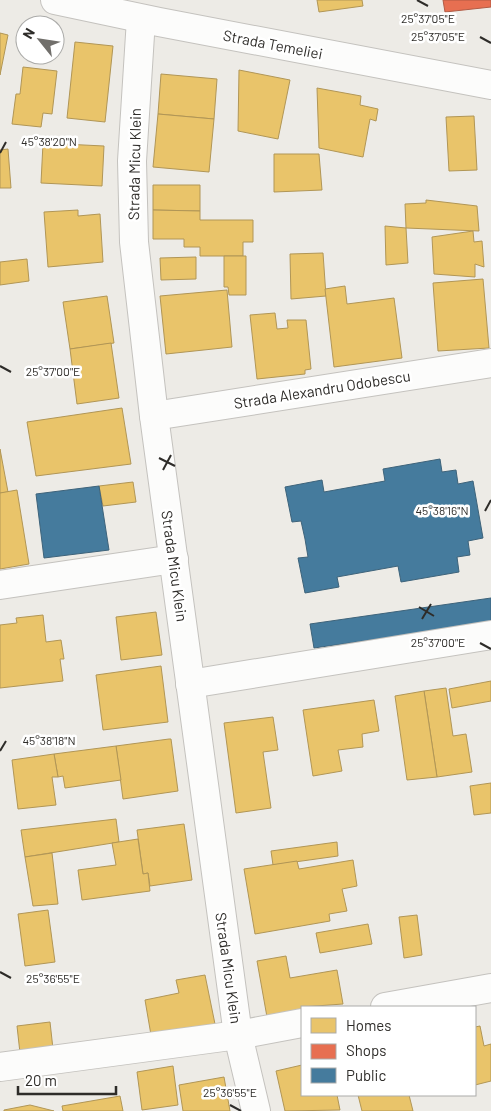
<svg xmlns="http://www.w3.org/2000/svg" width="491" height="1111" font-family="Barlow,sans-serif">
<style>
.homes{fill:#e9c46a;stroke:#b19656}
.shops{fill:#e76f51;stroke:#b05b45}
.public{fill:#457b9d;stroke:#3e637a}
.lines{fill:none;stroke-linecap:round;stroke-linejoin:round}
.street-casing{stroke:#c4c2be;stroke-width:30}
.street{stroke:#fcfcfb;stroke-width:28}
.ticks{fill:none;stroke:#2e2c29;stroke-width:2}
.labels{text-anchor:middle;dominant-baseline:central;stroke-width:5;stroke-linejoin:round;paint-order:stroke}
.street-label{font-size:15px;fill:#2e2c29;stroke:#fff}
.ticks-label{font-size:12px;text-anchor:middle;fill:#2e2c29;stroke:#fff;stroke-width:5;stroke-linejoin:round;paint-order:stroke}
</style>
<rect width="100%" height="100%" fill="#edebe6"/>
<g class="homes">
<path d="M317 0H362L363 6 319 12Z"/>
<path d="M0 33 8 35 0 75Z"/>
<path d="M75 42 113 46 105 122 67 118Z"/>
<path d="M23 67 57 71 52 114 43 113 41 127 12 124 16 94H20Z"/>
<path d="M239 70 290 80 278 139 238 131Z"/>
<path d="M161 74 217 79 214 119 158 114Z"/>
<path d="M317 88 361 96 360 105 378 109 376 121 370 119 363 157 319 148Z"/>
<path d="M158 114 214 119 209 172 153 167Z"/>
<path d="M474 116 477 170 449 171 446 117Z"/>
<path d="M43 143 104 146 102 186 41 183Z"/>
<path d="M8 149 11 188H0V150Z"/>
<path d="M274 154H319L322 190 274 192Z"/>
<path d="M153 185H200V211L153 210Z"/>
<path d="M426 200 477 206 479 231 406 228 405 204 426 203Z"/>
<path d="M78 210V216L100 214 103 262 48 267 44 212Z"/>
<path d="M153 210 200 211V220H253V242H243V256H200V247H184V239H153Z"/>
<path d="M385 226 406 228 408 263 386 265Z"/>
<path d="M473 231 474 242 482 241 484 267 475 264V277L434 274 432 237Z"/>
<path d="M323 253 326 296 291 299 290 254Z"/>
<path d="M224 256H246V295H229L228 287H224Z"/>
<path d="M196 257V279L161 280 160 258Z"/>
<path d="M27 259 29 281 0 285V262Z"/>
<path d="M483 279 489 348 438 351 433 283Z"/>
<path d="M345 286 347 304 394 298 402 358 334 367 325 289Z"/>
<path d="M227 290 232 347 166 354 160 296Z"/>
<path d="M107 296 114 343 70 349 63 302Z"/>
<path d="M275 313 277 329 288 328 287 320H306L311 369 305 370V374L257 379 250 315Z"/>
<path d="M111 343 119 398 77 404 70 349Z"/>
<path d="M122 408 131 464 36 476 27 422Z"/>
<path d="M0 449 8 492 0 493Z"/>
<path d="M133 482 136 502 103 506 99 486Z"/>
<path d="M17 490 29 564 0 569V493Z"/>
<path d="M156 612 162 655 121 660 116 617Z"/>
<path d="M43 615 46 642 61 640 64 659H60L63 681 0 688V625L17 623 16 618Z"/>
<path d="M161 666 168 722 103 730 96 675Z"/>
<path d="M491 681V701L452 708 449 689Z"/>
<path d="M446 688 453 736 466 734 472 772 437 777 424 691Z"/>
<path d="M424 691 437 777 407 780 395 696Z"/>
<path d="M374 700 379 731 362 734 363 747 338 750 342 771 313 776 303 710Z"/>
<path d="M273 717 278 750 263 752 271 808 236 813 224 723Z"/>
<path d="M169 739H171L178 791 123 799 116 746Z"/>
<path d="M116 746 121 780 65 788 63 776 58 777 54 754Z"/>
<path d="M54 754 58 777H52L56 805 18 809 12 760Z"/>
<path d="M491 783V813L474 815 470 786Z"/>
<path d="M116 819 119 842 25 857 21 830Z"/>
<path d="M184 824 192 880 150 886 148 873 143 874 137 830Z"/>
<path d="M138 839 143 874 148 873 150 891 82 900 78 870 116 865 112 843Z"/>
<path d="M337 842 338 856 273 865 271 851Z"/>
<path d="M52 853 58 904 33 906 25 857Z"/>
<path d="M353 860 357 886 342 889 347 911 329 914 330 921 255 934 244 869 297 861 299 869Z"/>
<path d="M48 910 55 962 25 966 18 914Z"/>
<path d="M417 915 422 955 404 958 399 917Z"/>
<path d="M368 924 372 944 320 953 316 933Z"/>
<path d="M286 956 290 978 337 970 343 1004 302 1007V1011L267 1017 257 961Z"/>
<path d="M205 975 215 1024 151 1035 145 1000 179 993 176 980Z"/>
<path d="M50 1022 53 1049 20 1053 17 1026Z"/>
<path d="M480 1026 484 1046 491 1044V1081L475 1085V1027Z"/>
<path d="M302 1065V1095H337L340 1110 285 1111 276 1071Z"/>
<path d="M173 1066 178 1105 142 1110 137 1072Z"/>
<path d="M224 1077 230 1111H183L179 1085Z"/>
<path d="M358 1095H409L413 1111H362Z"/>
<path d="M120 1096 123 1111H63L62 1106Z"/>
<path d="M30 1105 54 1111H4V1110Z"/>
</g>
<path class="shops" d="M443 0H491V7L445 12Z"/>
<g class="public">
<path d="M440 459 442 472 456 470 458 484 473 481 483 538 468 541 470 555 457 557 459 572 401 582 398 566 337 577 339 587 305 593 298 558 308 557 305 539 301 521 292 522 285 487 322 480 324 492 385 481 383 469Z"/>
<path d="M99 486 109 550 44 558 36 494Z"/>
<path d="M491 598V623L314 648 310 624Z"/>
</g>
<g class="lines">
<g class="street-casing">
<g id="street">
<path d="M55 0 159 22 491 85"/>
<path d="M141 19 132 161 134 242 154 416 238 1035 256 1111"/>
<path d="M154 416 491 363"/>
<path d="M0 585 174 559"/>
<path d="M190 684 491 635"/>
<path d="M385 1007 491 988"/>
<path d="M0 1067 238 1035 302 1023"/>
</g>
</g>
<use href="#street" class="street"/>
</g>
<path class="ticks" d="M417 0 428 6M480 37 491 43M0 153 6 142M0 366 11 372M159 458 175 466M163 470 171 455M485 511 491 500M419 607 434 616M422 619 431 604M480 643 491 649M0 751 6 741M0 972 11 978M230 1105 241 1111"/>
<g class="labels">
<g class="street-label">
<text transform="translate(273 44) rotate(11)">Strada Temeliei</text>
<text transform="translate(134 164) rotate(-89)">Strada Micu Klein</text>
<text transform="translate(322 389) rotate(-9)">Strada Alexandru Odobescu</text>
<text transform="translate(175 566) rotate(82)">Strada Micu Klein</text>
<text transform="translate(229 968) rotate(82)">Strada Micu Klein</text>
</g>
</g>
<g class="ticks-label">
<text x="428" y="23">25°37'05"E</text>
<text x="438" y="41">25°37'05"E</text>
<text x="49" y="146">45°38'20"N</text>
<text x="53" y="376">25°37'00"E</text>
<text x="442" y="515">45°38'16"N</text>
<text x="438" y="647">25°37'00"E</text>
<text x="49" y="745">45°38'18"N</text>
<text x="53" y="983">25°36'55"E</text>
<text x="230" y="1097">25°36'55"E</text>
</g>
<rect x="301" y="1006" width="175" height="90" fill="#ffffff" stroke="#ababa9"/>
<rect x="311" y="1018" width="25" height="15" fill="#e9c46a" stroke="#ababa9"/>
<text x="346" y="1031" font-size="15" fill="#2e2c29">Homes</text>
<rect x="311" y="1044" width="25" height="15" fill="#e76f51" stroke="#ababa9"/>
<text x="346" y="1056" font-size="15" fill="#2e2c29">Shops</text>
<rect x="311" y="1068" width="25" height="15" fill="#457b9d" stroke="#ababa9"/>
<text x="346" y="1081" font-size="15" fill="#2e2c29">Public</text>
<g transform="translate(40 40) rotate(300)"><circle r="24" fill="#ffffff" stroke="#ababa9"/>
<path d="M0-4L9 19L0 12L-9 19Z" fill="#716f6b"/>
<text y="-8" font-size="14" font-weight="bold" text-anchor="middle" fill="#2e2c29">N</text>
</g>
<path d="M18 1086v8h98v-8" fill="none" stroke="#2e2c29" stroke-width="2.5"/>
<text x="25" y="1086" font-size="15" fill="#2e2c29" stroke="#ffffff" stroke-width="4" paint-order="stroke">20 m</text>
</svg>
